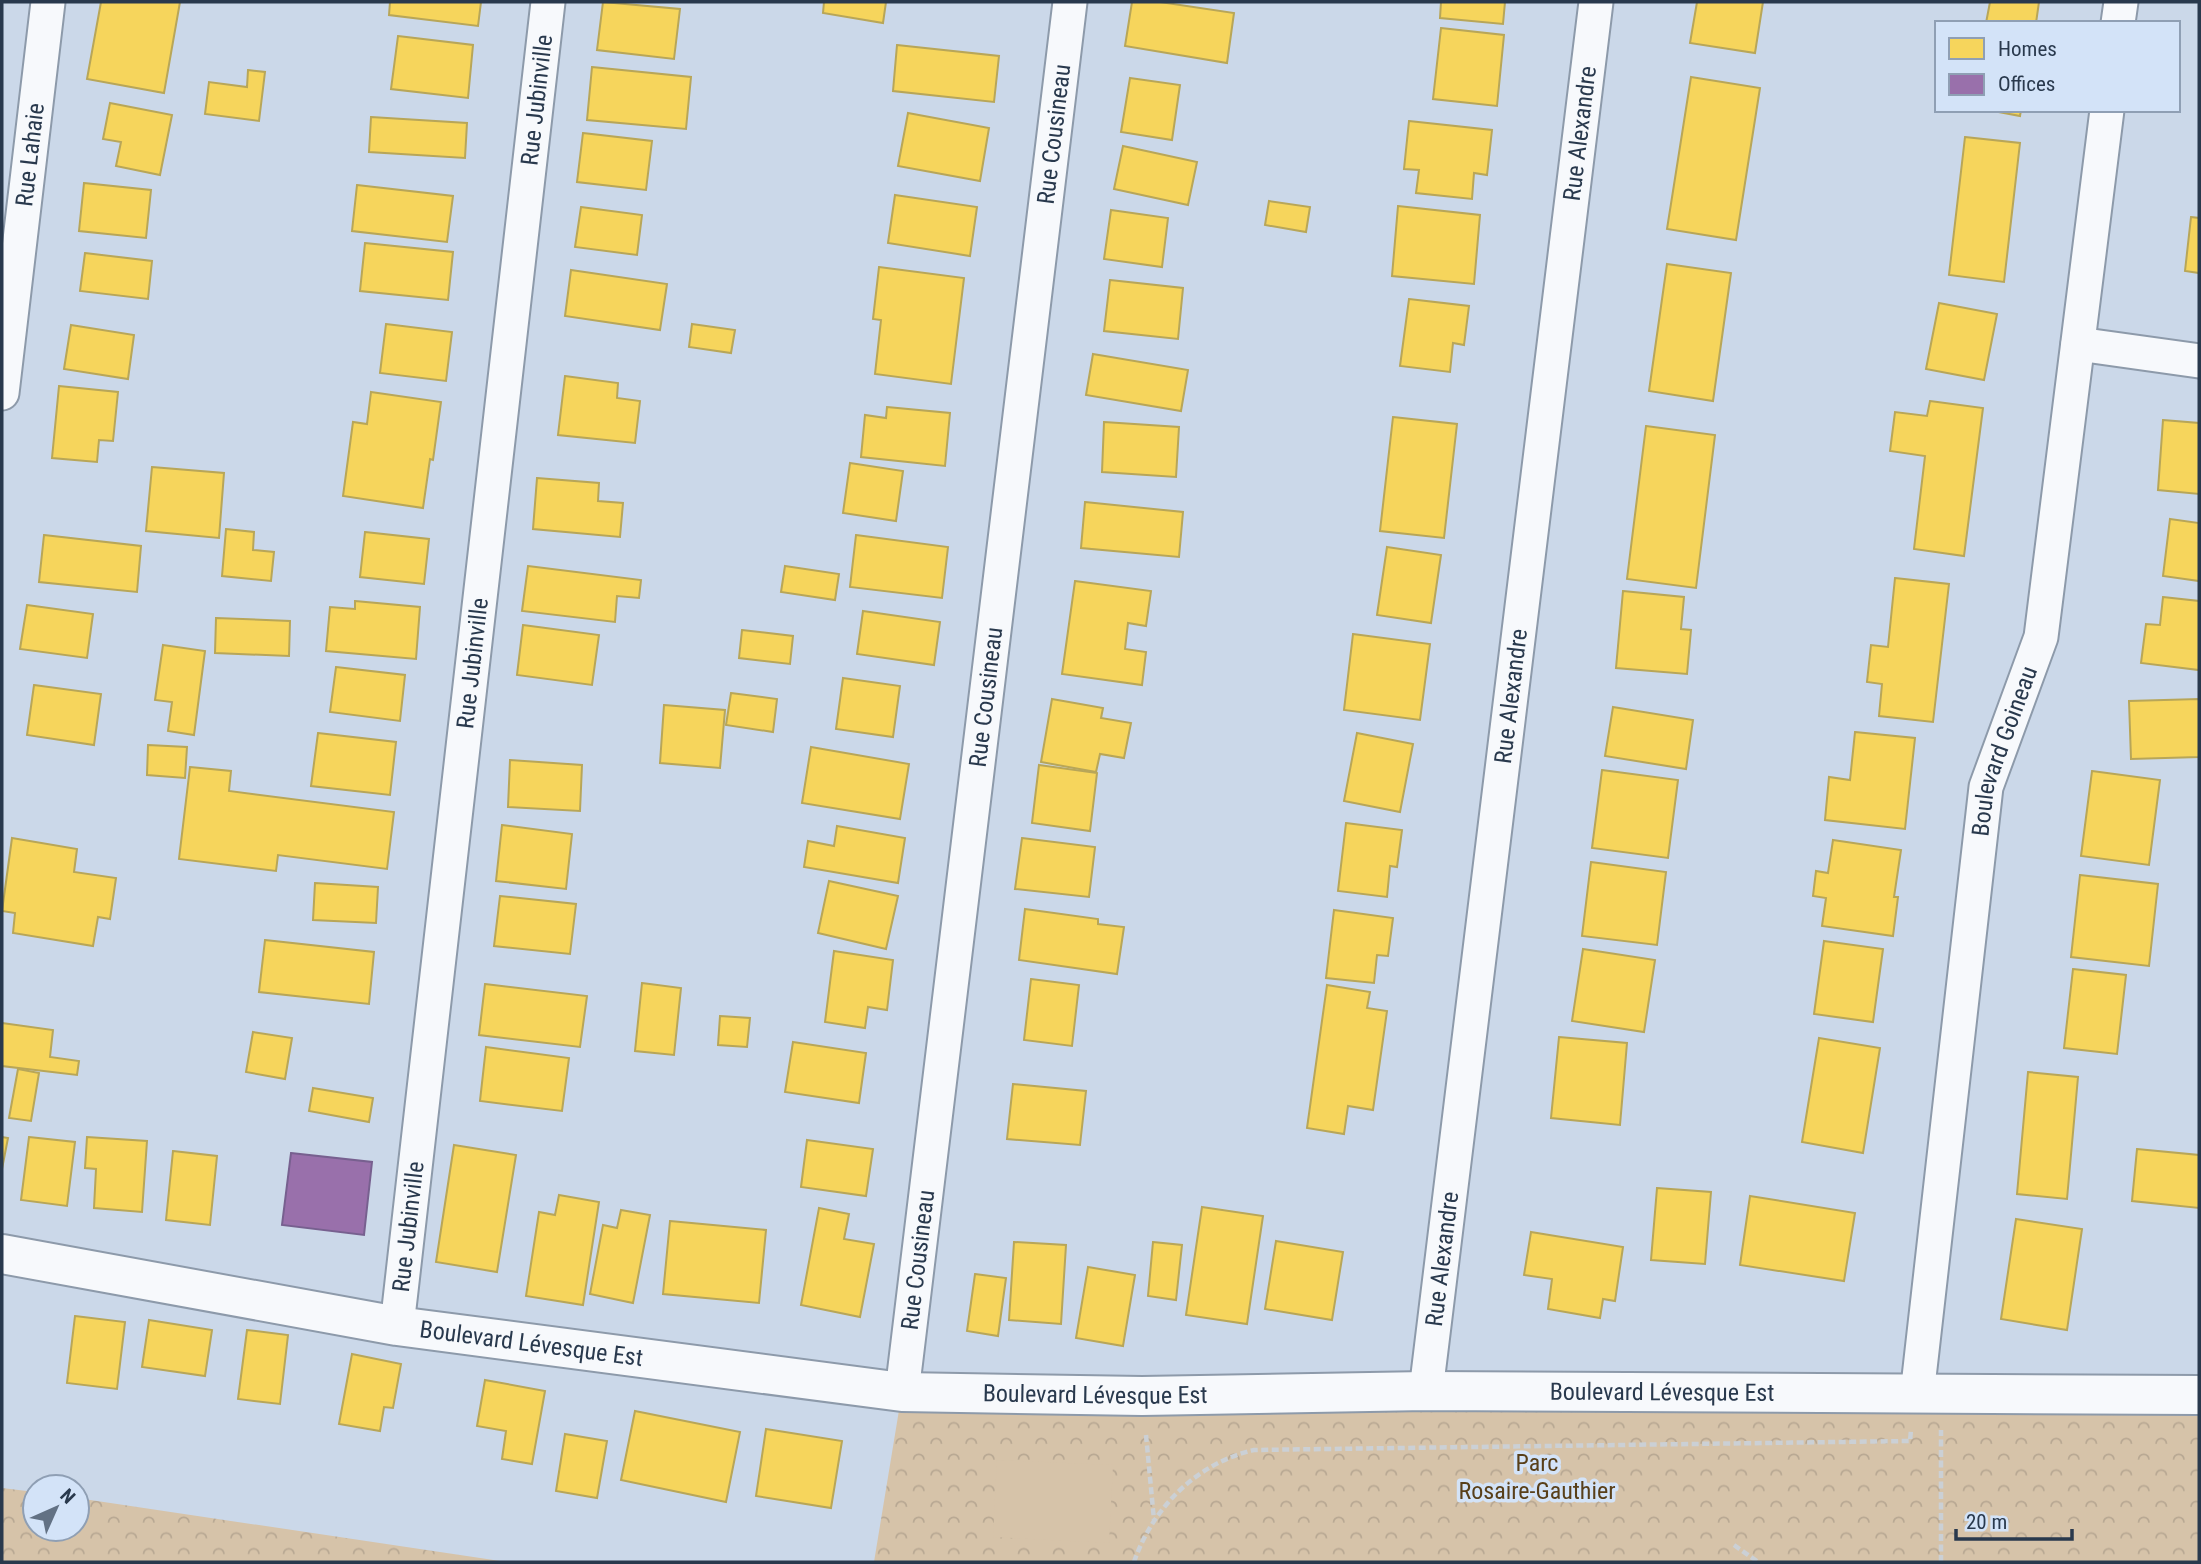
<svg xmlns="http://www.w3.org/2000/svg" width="2201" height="1564" font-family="'Roboto Condensed',sans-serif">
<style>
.forest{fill:url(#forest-crowns)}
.garden{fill:#d6c3a9}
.homes{fill:#f6d55c;stroke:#b8a658;stroke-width:2}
.offices{fill:#9970ab;stroke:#77608f;stroke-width:2}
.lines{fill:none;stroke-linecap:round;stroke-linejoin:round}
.minor-casing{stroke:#8d9aaa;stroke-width:37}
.tertiary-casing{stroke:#8d9aaa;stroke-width:42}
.path{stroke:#cbd0d5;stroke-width:4.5;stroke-dasharray:7 3.5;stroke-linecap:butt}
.minor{stroke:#f7f9fc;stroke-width:33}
.tertiary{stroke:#f7f9fc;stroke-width:38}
.labels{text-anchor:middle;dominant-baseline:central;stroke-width:7;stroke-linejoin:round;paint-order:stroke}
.street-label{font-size:24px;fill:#29394d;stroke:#d3e3f8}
.park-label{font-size:24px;fill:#583f19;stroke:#d3e3f8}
</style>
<defs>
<pattern id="forest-crowns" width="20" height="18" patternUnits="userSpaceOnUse" patternTransform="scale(1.75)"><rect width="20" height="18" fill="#d6c3a9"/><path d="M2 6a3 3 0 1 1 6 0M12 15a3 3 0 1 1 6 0" fill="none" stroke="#b8a893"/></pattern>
</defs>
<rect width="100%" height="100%" fill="#cbd8e9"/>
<g class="forest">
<path d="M902 1392 2199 1395V1562H874Z"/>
<path d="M2 1488 35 1492V1529H77V1498L507 1562H2Z"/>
</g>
<path class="garden" d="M997 1460 1113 1465 1109 1543 993 1537Z"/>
<g class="homes">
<path d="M101 2H180L164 93 87 79Z"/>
<path d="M390 2H481L478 26 389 15Z"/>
<path d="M603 2 680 9 674 59 597 50Z"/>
<path d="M824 2H886L883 23 823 13Z"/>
<path d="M1132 2H1160L1234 13 1227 63 1125 46Z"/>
<path d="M1441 2H1505L1503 24 1440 18Z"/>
<path d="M1697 2H1763L1755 53 1690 43Z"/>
<path d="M1990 2H2039L2036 23H1986Z"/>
<path d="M1441 28 1504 35 1497 106 1433 99Z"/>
<path d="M398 36 473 45 468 98 391 89Z"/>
<path d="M897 45 999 56 994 102 893 91Z"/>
<path d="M592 67 691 77 686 129 587 120Z"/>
<path d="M248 70 265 72 259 121 205 114 209 82 247 87Z"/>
<path d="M1691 77 1760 88 1736 240 1667 229Z"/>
<path d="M1130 78 1180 85 1172 140 1121 132Z"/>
<path d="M110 103 172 115 160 175 116 166 121 142 103 139Z"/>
<path d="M1988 110H2021L2020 116Z"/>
<path d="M908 113 989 128 980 181 898 166Z"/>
<path d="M371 117 467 123 465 158 369 152Z"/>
<path d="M1409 121 1492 130 1487 175 1474 173 1472 199 1416 193 1419 170 1404 169Z"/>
<path d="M583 133 652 141 646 190 577 182Z"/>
<path d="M1965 137 2020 143 2004 282 1949 275Z"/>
<path d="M1123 146 1197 162 1188 205 1114 189Z"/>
<path d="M84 183 151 190 146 238 79 231Z"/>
<path d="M357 185 453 196 447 242 352 231Z"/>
<path d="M895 195 977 207 970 256 888 243Z"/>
<path d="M1269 201 1310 207 1306 232 1265 225Z"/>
<path d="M1398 206 1480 215 1474 284 1392 276Z"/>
<path d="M581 207 642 215 637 255 575 247Z"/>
<path d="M1111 210 1168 218 1162 267 1104 259Z"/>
<path d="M2191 217 2199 218V273L2185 271Z"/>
<path d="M365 243 453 252 448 300 360 291Z"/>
<path d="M85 253 152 261 148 299 80 291Z"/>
<path d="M1667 264 1731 273 1713 401 1649 391Z"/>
<path d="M879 267 964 278 951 384 875 374 881 320 873 319Z"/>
<path d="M571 270 667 284 660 330 565 316Z"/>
<path d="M1110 280 1183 288 1178 339 1104 331Z"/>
<path d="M1409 299 1469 306 1464 345 1453 343 1450 372 1400 366Z"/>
<path d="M1939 303 1997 314 1984 380 1926 369Z"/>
<path d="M386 324 452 332 446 381 380 373Z"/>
<path d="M692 324 735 330 731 353 689 347Z"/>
<path d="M71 325 134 335 128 379 64 369Z"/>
<path d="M1093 354 1188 370 1181 411 1086 395Z"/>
<path d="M565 376 618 383 617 398 640 401 635 443 558 435Z"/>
<path d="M59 386 118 392 113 441 99 440 97 462 52 458Z"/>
<path d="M371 392 441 402 433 460 430 459 423 508 343 496 353 422 367 424Z"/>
<path d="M1930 401 1983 408 1964 556 1914 549 1925 456 1890 451 1895 412 1927 416Z"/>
<path d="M887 407 950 413 945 466 861 457 865 415 886 418Z"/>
<path d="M1393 417 1457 424 1444 538 1380 531Z"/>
<path d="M2163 420 2199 423V494L2158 490Z"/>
<path d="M1104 422 1179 427 1176 477 1102 472Z"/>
<path d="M1646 426 1715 435 1696 588 1627 579Z"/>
<path d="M850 463 903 471 896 521 843 513Z"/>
<path d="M152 467 224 473 219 538 146 531Z"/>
<path d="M537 478 599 483 598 501 623 503 620 537 533 529Z"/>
<path d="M1085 502 1183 512 1179 557 1081 548Z"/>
<path d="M2170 519 2199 523V581L2163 576Z"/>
<path d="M226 529 254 532 253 550 274 552 271 581 222 576Z"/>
<path d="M365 532 429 539 424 584 360 577Z"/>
<path d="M44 535 141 546 137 592 39 582Z"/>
<path d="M856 535 948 547 942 598 850 587Z"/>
<path d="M1387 547 1441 555 1431 623 1377 615Z"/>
<path d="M528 566 641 580 639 598 617 596 615 622 522 611Z"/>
<path d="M785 566 839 574 835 600 781 592Z"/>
<path d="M1895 578 1949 584 1933 722 1879 716 1882 684 1867 682 1871 645 1888 647Z"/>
<path d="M1075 581 1151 591 1146 626 1128 623 1125 649 1146 652 1142 685 1062 674Z"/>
<path d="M1623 591 1684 597 1681 629 1691 630 1687 674 1616 668Z"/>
<path d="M2163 597 2199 601V670L2141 663 2146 624 2160 625Z"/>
<path d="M355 601 420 607 416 659 326 651 330 607 355 609Z"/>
<path d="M27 605 93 614 87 658 20 649Z"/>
<path d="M863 611 940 622 934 665 857 654Z"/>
<path d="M216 618 290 621 289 656 215 653Z"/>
<path d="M523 625 599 635 592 685 517 675Z"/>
<path d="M742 630 793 636 790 664 739 658Z"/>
<path d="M1353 634 1430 644 1420 720 1344 710Z"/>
<path d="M163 645 205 651 194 735 168 731 172 702 155 700Z"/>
<path d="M336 667 405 675 400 721 330 712Z"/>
<path d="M843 678 900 686 893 737 836 729Z"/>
<path d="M34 685 101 694 94 745 27 735Z"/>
<path d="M731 693 777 699 773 732 726 725Z"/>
<path d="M1052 699 1103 708 1101 718 1131 723 1124 758 1100 754 1096 772 1041 762Z"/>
<path d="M2199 699V757L2131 759 2129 701Z"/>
<path d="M664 705 725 710 720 768 660 763Z"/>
<path d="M1613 707 1693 720 1686 769 1605 756Z"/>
<path d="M1855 732 1915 738 1905 829 1825 820 1829 777 1850 780Z"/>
<path d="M318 733 396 742 390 795 311 786Z"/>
<path d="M1357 733 1413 744 1400 812 1344 801Z"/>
<path d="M148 745 187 747 185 778 147 775Z"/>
<path d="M811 747 909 764 900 819 802 803Z"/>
<path d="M510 760 582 765 580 811 508 807Z"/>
<path d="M1039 765 1097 773 1090 831 1032 823Z"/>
<path d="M190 767 231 771 229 791 394 812 387 869 278 855 276 871 179 859Z"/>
<path d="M1602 770 1678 780 1668 858 1592 848Z"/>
<path d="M2092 771 2160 780 2149 865 2081 856Z"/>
<path d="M1346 823 1402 830 1397 867 1390 866 1387 897 1338 891Z"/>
<path d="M502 825 572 834 566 889 496 881Z"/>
<path d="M837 826 905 838 898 883 804 867 808 841 834 846Z"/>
<path d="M12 838 77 849 74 872 116 878 110 919 98 917 93 946 13 933 15 913 2 911Z"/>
<path d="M1022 838 1095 847 1089 897 1015 889Z"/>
<path d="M1833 840 1901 850 1894 897H1898L1893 936 1822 926 1826 898 1813 896 1816 871 1828 873Z"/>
<path d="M1591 862 1666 872 1657 945 1582 936Z"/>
<path d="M2080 875 2158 884 2149 966 2071 957Z"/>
<path d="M829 881 898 896 886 949 818 933Z"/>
<path d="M315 883 378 887 376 923 313 920Z"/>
<path d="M500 896 576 904 570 954 494 946Z"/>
<path d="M1025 909 1098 919V924L1124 927 1117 974 1019 960Z"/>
<path d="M1334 910 1393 918 1388 956 1377 955 1374 983 1326 978Z"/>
<path d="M265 940 374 952 369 1004 259 992Z"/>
<path d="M1824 941 1883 949 1873 1022 1814 1014Z"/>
<path d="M1583 949 1655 960 1644 1032 1572 1021Z"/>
<path d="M834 951 893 960 887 1010 868 1007 865 1028 825 1022Z"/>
<path d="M2073 969 2126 975 2117 1054 2064 1048Z"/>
<path d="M1031 979 1079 985 1072 1046 1024 1040Z"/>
<path d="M642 983 681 988 674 1055 635 1051Z"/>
<path d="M485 984 587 996 580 1047 479 1035Z"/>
<path d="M1327 985 1370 992 1367 1008 1387 1011 1373 1110 1348 1106 1344 1134 1307 1128Z"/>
<path d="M720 1016 750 1018 747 1047 718 1045Z"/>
<path d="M2 1023 53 1030 50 1057 79 1061 77 1075 2 1066Z"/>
<path d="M253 1032 292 1038 285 1079 246 1072Z"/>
<path d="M1559 1037 1627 1043 1620 1125 1551 1118Z"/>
<path d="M1819 1038 1880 1048 1863 1153 1802 1142Z"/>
<path d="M793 1042 866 1053 859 1103 785 1092Z"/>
<path d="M486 1047 569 1058 562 1111 480 1101Z"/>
<path d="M18 1069 39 1073 31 1121 9 1118Z"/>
<path d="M2028 1072 2078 1077 2067 1199 2017 1194Z"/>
<path d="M1013 1084 1086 1091 1080 1145 1007 1139Z"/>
<path d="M313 1088 373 1098 369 1122 309 1111Z"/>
<path d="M2 1137 8 1138 2 1169Z"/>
<path d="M29 1137 75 1142 67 1206 21 1200Z"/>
<path d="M87 1137 147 1141 142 1212 94 1208 96 1169 85 1168Z"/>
<path d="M807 1140 873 1149 866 1196 801 1187Z"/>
<path d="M454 1145 516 1155 497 1272 436 1262Z"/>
<path d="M2137 1149 2199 1155V1208L2132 1201Z"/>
<path d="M173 1151 217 1156 210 1225 166 1220Z"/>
<path d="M1657 1188 1711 1192 1705 1264 1651 1260Z"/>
<path d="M559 1195 599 1202 583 1305 526 1296 539 1212 555 1215Z"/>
<path d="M1750 1196 1855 1213 1844 1281 1740 1265Z"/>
<path d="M1202 1207 1263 1216 1247 1324 1186 1315Z"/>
<path d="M819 1208 849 1214 844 1239 874 1244 860 1317 801 1305Z"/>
<path d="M621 1210 650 1215 633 1303 590 1294 603 1225 617 1228Z"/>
<path d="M2016 1219 2082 1229 2067 1330 2001 1319Z"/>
<path d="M670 1221 766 1230 759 1303 663 1294Z"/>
<path d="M1531 1232 1623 1247 1615 1301 1603 1299 1600 1318 1548 1309 1552 1279 1524 1275Z"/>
<path d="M1276 1241 1343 1252 1332 1320 1265 1309Z"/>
<path d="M1014 1242 1066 1245 1061 1324 1009 1320Z"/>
<path d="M1153 1242 1182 1245 1176 1300 1148 1296Z"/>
<path d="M1088 1267 1135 1275 1123 1346 1076 1338Z"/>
<path d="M975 1274 1006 1278 998 1336 967 1331Z"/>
<path d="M75 1316 125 1322 117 1389 67 1383Z"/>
<path d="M149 1320 212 1330 205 1376 142 1367Z"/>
<path d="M247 1330 288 1335 280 1404 238 1399Z"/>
<path d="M352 1354 401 1364 393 1408 384 1407 380 1431 339 1424Z"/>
<path d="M485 1380 545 1391 532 1464 502 1459 506 1431 477 1426Z"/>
<path d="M635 1411 740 1432 726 1502 621 1480Z"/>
<path d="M766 1429 842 1441 831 1508 756 1496Z"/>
<path d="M565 1434 607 1441 597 1498 556 1491Z"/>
</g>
<path class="offices" d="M291 1153 372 1162 364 1235 282 1225Z"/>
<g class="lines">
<g class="minor-casing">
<g id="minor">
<path d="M2118 23 2121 2"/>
<path d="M2078 344 2199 361"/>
<path id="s1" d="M2 393 48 2"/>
<path id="s2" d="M397 1326 548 2"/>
<path id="s3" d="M1426 1391 1596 2"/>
<path id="s4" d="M902 1392 1070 2"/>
<path id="s5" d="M1917 1395 1986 787 2041 637 2107 110"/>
</g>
</g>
<g class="tertiary-casing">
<g id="tertiary">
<path id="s6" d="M2 1254 397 1326 902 1392 1142 1396 1426 1391 2199 1395"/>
</g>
</g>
<g class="path">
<path d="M1146 1435 1154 1520"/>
<path d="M1734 1545 1758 1562"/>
<path d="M1134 1562C1153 1507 1197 1463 1254 1450L1910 1441 1911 1430"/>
<path d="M1941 1562V1430"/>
</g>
<use href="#minor" class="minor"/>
<use href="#tertiary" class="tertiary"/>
</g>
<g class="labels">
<g class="street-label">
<text stroke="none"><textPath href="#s2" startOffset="1234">Rue Jubinville</textPath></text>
<text stroke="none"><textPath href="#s4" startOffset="1267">Rue Cousineau</textPath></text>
<text stroke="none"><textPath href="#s3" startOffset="1267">Rue Alexandre</textPath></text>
<text stroke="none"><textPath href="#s1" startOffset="240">Rue Lahaie</textPath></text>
<text stroke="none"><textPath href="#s2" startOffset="667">Rue Jubinville</textPath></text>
<text stroke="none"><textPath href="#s4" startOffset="700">Rue Cousineau</textPath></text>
<text stroke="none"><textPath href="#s3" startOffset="700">Rue Alexandre</textPath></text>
<text stroke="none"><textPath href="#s5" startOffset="651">Boulevard Goineau</textPath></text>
<text stroke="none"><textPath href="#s2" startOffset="100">Rue Jubinville</textPath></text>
<text stroke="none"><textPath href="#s3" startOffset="133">Rue Alexandre</textPath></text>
<text stroke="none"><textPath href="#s4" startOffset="133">Rue Cousineau</textPath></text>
<text stroke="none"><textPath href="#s6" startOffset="537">Boulevard Lévesque Est</textPath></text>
<text stroke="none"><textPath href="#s6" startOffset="1671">Boulevard Lévesque Est</textPath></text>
<text stroke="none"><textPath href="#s6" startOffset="1104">Boulevard Lévesque Est</textPath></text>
</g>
<g class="park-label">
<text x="1537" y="1463">Parc<tspan x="1537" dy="28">Rosaire-Gauthier</tspan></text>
</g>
</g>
<rect width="2201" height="1564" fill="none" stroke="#29394d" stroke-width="7"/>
<rect x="1935" y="21" width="245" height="91" fill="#d3e3f8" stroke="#8f9fb4" stroke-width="2"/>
<rect x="1949" y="38" width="35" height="21" fill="#f6d55c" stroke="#8f9fb4" stroke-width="2"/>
<text x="1998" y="56" font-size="21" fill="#29394d">Homes</text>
<rect x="1949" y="74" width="35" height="21" fill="#9970ab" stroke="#8f9fb4" stroke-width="2"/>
<text x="1998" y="91" font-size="21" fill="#29394d">Offices</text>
<g transform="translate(56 1508) rotate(45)"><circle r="33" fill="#d3e3f8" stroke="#8f9fb4" stroke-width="2"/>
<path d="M0-5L12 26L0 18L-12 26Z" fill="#627184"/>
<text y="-10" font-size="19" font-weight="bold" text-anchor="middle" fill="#29394d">N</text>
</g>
<path d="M1956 1529v10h116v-10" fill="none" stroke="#29394d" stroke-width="3.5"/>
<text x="1966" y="1529" font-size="21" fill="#29394d" stroke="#d3e3f8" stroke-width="5" paint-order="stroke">20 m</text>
</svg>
